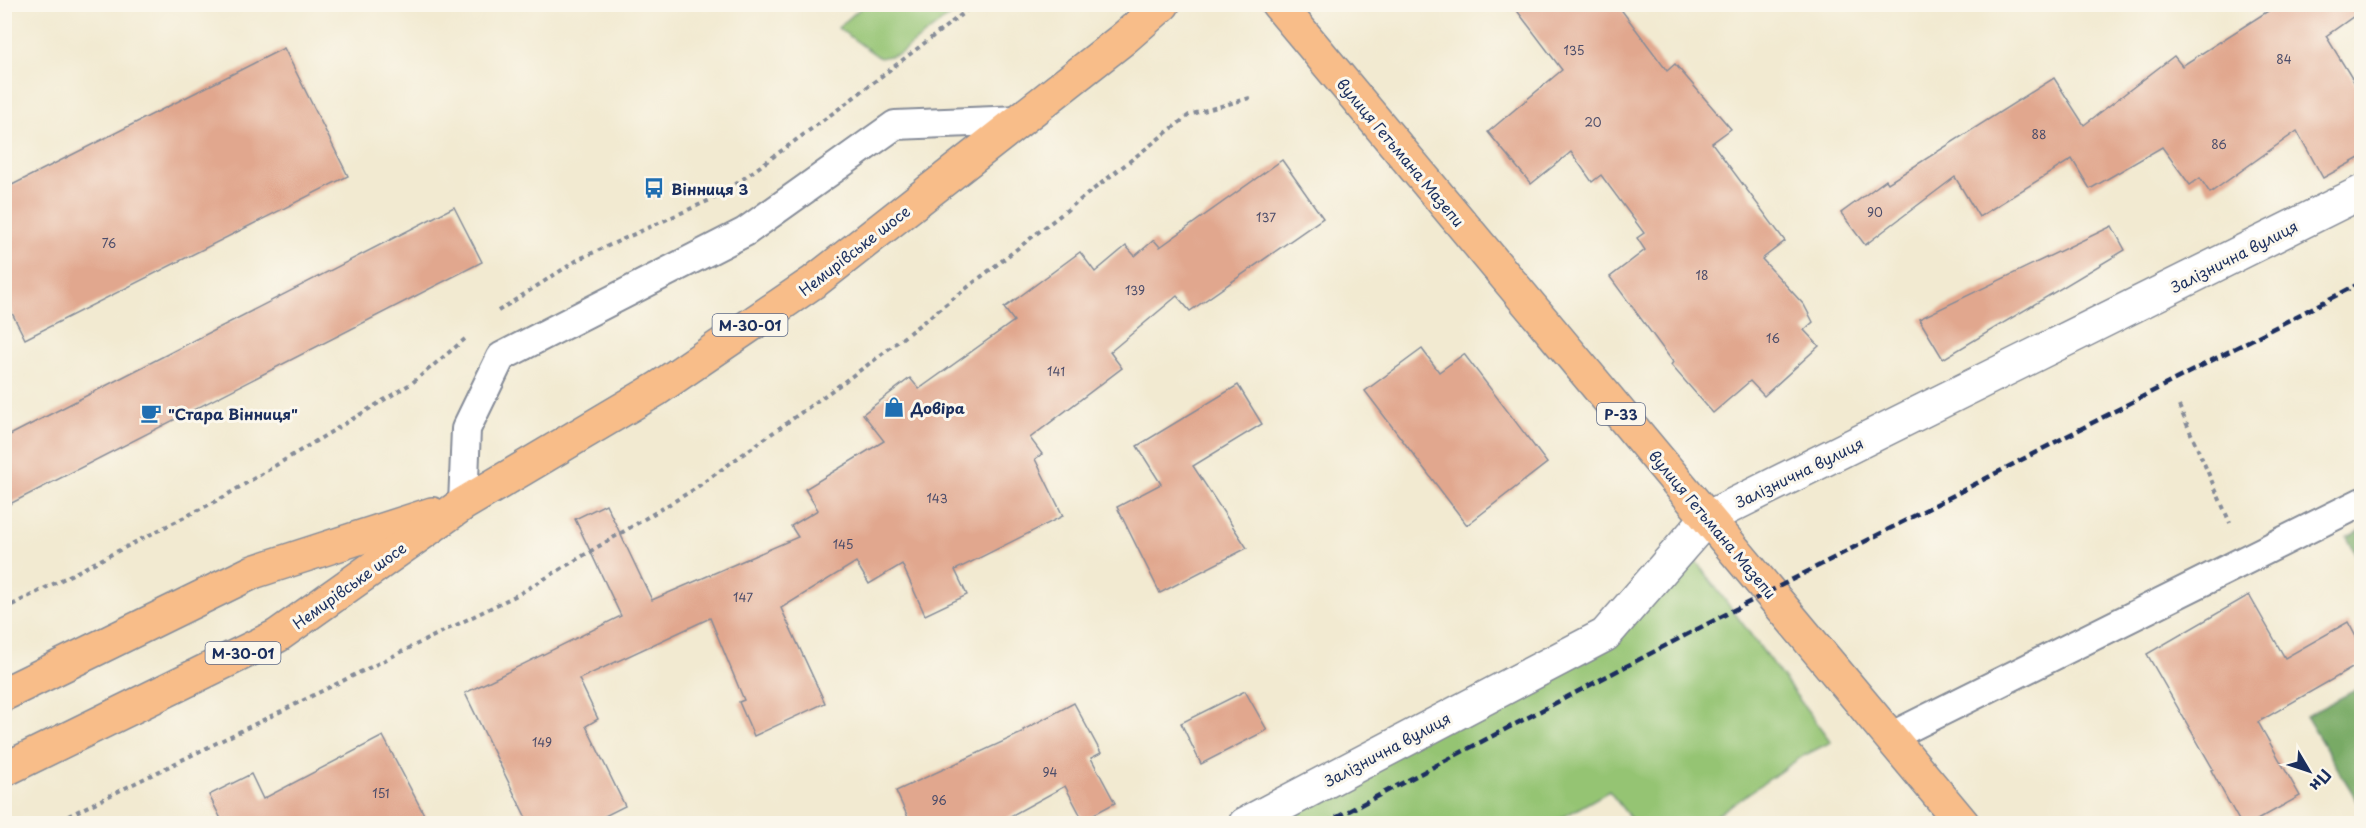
<svg xmlns="http://www.w3.org/2000/svg" width="2366" height="828" font-family="'Playpen Sans',sans-serif">
<style>
.green{fill:#95c473;stroke:#587a68;stroke-width:1.5}
.forest{fill:#78aa65;stroke:#4a6c62;stroke-width:1.5}
.building{fill:#e1a78e}
.lines{fill:none;stroke-linecap:round;stroke-linejoin:round}
.service-casing{stroke:#868c98;stroke-width:32}
.minor-casing{stroke:#868c98;stroke-width:36}
.primary-casing{stroke:#868c98;stroke-width:36}
.path{stroke:#868c98;stroke-width:4;stroke-dasharray:4.5 4.5;stroke-linecap:butt}
.service{stroke:#fff;stroke-width:28}
.minor{stroke:#fff;stroke-width:33}
.primary{stroke:#f8bd89;stroke-width:33}
.rail{stroke:#1b2f5e;stroke-width:4.5;stroke-dasharray:9 4.5;stroke-linecap:butt}
.labels{text-anchor:middle;dominant-baseline:central;stroke-width:6;stroke-linejoin:round;paint-order:stroke}
.number-label{font-size:12px;fill:#4c4d6a}
.shield{fill:#fbf7ec;stroke:#5e6b89;stroke-width:1.5}
.shield-label{font-size:14px;font-weight:bold;fill:#1b2f5e}
.street-label{font-size:15px;fill:#1b2f5e;stroke:#fbf7ec}
.poi-label{font-size:15px;font-weight:bold;fill:#1b2f5e;stroke:#fbf7ec;text-anchor:start}
</style>
<rect width="100%" height="100%" fill="#fbf7ec"/>
<filter id="ink" filterUnits="userSpaceOnUse"><feTurbulence type="fractalNoise" baseFrequency=".0167" numOctaves="2"/><feDisplacementMap in="SourceGraphic" scale="12" xChannelSelector="R" yChannelSelector="G"/><feConvolveMatrix kernelMatrix="1 2 1 2 8 2 1 2 1" color-interpolation-filters="sRGB"/></filter>
<filter id="wash" filterUnits="userSpaceOnUse"><feTurbulence type="fractalNoise" baseFrequency=".008" numOctaves="4" result="noise"/><feDisplacementMap in="SourceGraphic" scale="24" xChannelSelector="R" yChannelSelector="G"/><feGaussianBlur stdDeviation="1.35" result="paint"/><feColorMatrix in="noise" values="0 0 0 0 0 0 0 0 0 0 0 0 0 0 0 0 0 1.4 0 .05"/><feComposite in="paint" operator="in"/></filter>
<g filter="url(#wash)">
<rect width="100%" height="100%" fill="#f2ead1"/>
<g class="green">
<path d="M864 5V4L964 5 899 54 880 58 838 28Z"/>
<path d="M1683 544 1831 742 1803 756 1705 823H1634L1609 791 1553 823 1245 824 1605 635Z"/>
</g>
<g class="forest">
<path d="M2361 530V565L2347 537Z"/>
<path d="M2361 687V807L2306 716Z"/>
</g>
<g id="blocks">
<g class="building">
<path d="M1512 4H1617L1667 71 1675 64 1731 129 1712 143 1785 241 1762 259 1804 305 1813 322 1804 330 1819 346 1764 396 1750 381 1713 413 1671 365 1673 362 1610 277 1645 250 1637 238 1644 233 1601 175 1592 182 1571 152 1531 184 1488 132 1562 70Z"/>
<path d="M2279 4H2361V11L2326 36 2361 93V157L2323 178 2297 131 2210 193 2200 178 2190 185 2162 147 2090 189 2072 159 1979 217 1955 177 1865 245 1841 213 1886 180 1888 183 2054 78 2084 125 2174 56 2182 66Z"/>
<path d="M284 48 348 176 25 339 4 297V189Z"/>
<path d="M1282 160 1323 218 1190 311 1177 296 1110 352 1122 368 1030 438 1042 454 1035 459 1063 516 955 570 967 595 925 615 902 564 869 584 856 562 781 608 825 703 754 736 739 702 744 700 710 618 579 679 598 719 586 726 625 806 589 824H529L465 693 621 616 575 519 606 504 652 600 798 537 791 526 818 510 805 489 884 441 863 414 910 378 919 389 1014 321 1004 308 1080 252 1095 272 1126 246 1135 256 1154 240 1160 247Z"/>
<path d="M454 207 482 262 4 507V438Z"/>
<path d="M2112 226 2125 250 1943 359 1919 319Z"/>
<path d="M1422 349 1439 372 1464 354 1547 463 1467 525 1365 391Z"/>
<path d="M1238 385 1262 424 1193 466 1247 548 1160 593 1117 507 1161 484 1137 446Z"/>
<path d="M2249 595 2285 658 2348 622 2361 646V663L2258 722 2300 796 2250 824H2241L2211 770 2213 769 2147 654Z"/>
<path d="M1245 691 1267 730 1201 764 1181 723Z"/>
<path d="M1074 703 1101 753 1091 758 1115 803 1083 820 1065 786 996 824H911L896 791 1024 732 1023 730Z"/>
<path d="M383 736 429 824H218L222 821 209 795 251 774 263 799Z"/>
</g>
</g>
</g>
<g filter="url(#ink)">
<use href="#blocks" fill-opacity="0" stroke="#868c98" stroke-width="1.5"/>
<g class="lines">
<g class="service-casing">
<g id="service">
<path d="M463 504 466 429 501 357 745 232 895 125 1020 120"/>
<path d="M1890 737 2362 502"/>
</g>
</g>
<g class="minor-casing">
<path id="minor" d="M1245 824 1605 635 1707 518 2362 192"/>
</g>
<g class="primary-casing">
<g id="primary">
<path d="M1278 4 1963 824"/>
<path d="M4 694 253 572 432 514"/>
<path d="M4 770 277 636 463 504 657 389 815 281 1123 39 1163 4"/>
</g>
</g>
<g class="path">
<path d="M498 311 579 259 721 195 848 102 975 4"/>
<path d="M2179 406 2230 523"/>
<path d="M4 609 220 499 412 383 465 339"/>
<path d="M52 824 519 594 693 490 873 361 1189 115 1253 97"/>
</g>
<use href="#service" class="service"/>
<use href="#minor" class="minor"/>
<use href="#primary" class="primary"/>
<path class="rail" d="M1324 824 2362 282"/>
</g>
</g>
<defs>
<g id="bus-bare" transform="scale(1.62)"><path d="M-5-6H5V4H4V6H2V4H-2V6H-4V4H-5ZM-3.5-4V0h7V-4ZM-3.5 1.2v1.5H-2V1.2ZM2 1.2v1.5H3.5V1.2Z" fill="#1f6fb2" stroke="#fbf7ec" stroke-width="2.5" paint-order="stroke"/></g>
<g id="shop-bare" transform="scale(1.62)"><path d="M-5-2.5h2.3a2.7 3.5 0 0 1 5.4 0H5L5.5 6h-11ZM-1.5-2.5h3a1.5 2.3 0 0 0-3 0Z" fill="#1f6fb2" stroke="#fbf7ec" stroke-width="2.5" paint-order="stroke"/></g>
<g id="cafe-bare" transform="scale(1.62)"><path d="M-5.5-4.5H6V0H3Q3 3.5 0 3.5H-2.5Q-5.5 3.5-5.5 0ZM3-3.2v2h1.7v-2ZM-6 4.5H4V6H-6Z" fill="#1f6fb2" stroke="#fbf7ec" stroke-width="2.5" paint-order="stroke"/></g>
</defs>
<g fill-rule="evenodd">
<use href="#bus-bare" x="654" y="188"/>
<use href="#shop-bare" x="894" y="407"/>
<use href="#cafe-bare" x="151" y="413"/>
</g>
<g class="labels">
<g class="number-label">
<text x="1574" y="50">135</text>
<text x="2284" y="59">84</text>
<text x="1593" y="122">20</text>
<text x="2039" y="134">88</text>
<text x="2219" y="144">86</text>
<text x="1875" y="212">90</text>
<text x="1266" y="217">137</text>
<text x="109" y="243">76</text>
<text x="1702" y="275">18</text>
<text x="1135" y="290">139</text>
<text x="1773" y="338">16</text>
<text x="1056" y="371">141</text>
<text x="937" y="498">143</text>
<text x="843" y="544">145</text>
<text x="743" y="597">147</text>
<text x="542" y="742">149</text>
<text x="1050" y="772">94</text>
<text x="381" y="793">151</text>
<text x="939" y="800">96</text>
</g>
<g class="shield">
<rect x="712.5" y="314" width="75" height="22" rx="4.5"/>
<rect x="1597" y="403" width="48" height="22" rx="4.5"/>
<rect x="205.5" y="642" width="75" height="22" rx="4.5"/>
</g>
<g class="shield-label">
<text x="750" y="325">М-30-01</text>
<text x="1621" y="414">Р-33</text>
<text x="243" y="653">М-30-01</text>
</g>
<g class="street-label">
<text transform="translate(1401 152) rotate(50)">вулиця Гетьмана Мазепи</text>
<text transform="translate(854 250) rotate(-38)">Немирівське шосе</text>
<text transform="translate(2234 256) rotate(-27)">Залізнична вулиця</text>
<text transform="translate(1799 472) rotate(-26)">Залізнична вулиця</text>
<text transform="translate(1713 524) rotate(50)">вулиця Гетьмана Мазепи</text>
<text transform="translate(349 585) rotate(-36)">Немирівське шосе</text>
<text transform="translate(1387 749) rotate(-28)">Залізнична вулиця</text>
</g>
<g class="poi-label">
<text x="671" y="188">Вінниця 3</text>
<text x="911" y="407">Довіра</text>
<text x="168" y="413">"Стара Вінниця"</text>
</g>
</g>
<rect width="2366" height="828" fill="none" stroke="#fbf7ec" stroke-width="24"/>
<g transform="translate(2309 771) rotate(129)" stroke="#fbf7ec" stroke-width="4.5" paint-order="stroke">
<path d="M0-4.5L10 22L0 15L-10 22Z" fill="#1b2f5e"/>
<text y="-9" font-size="16" font-weight="bold" text-anchor="middle" fill="#1b2f5e">Пн</text>
</g>
</svg>
